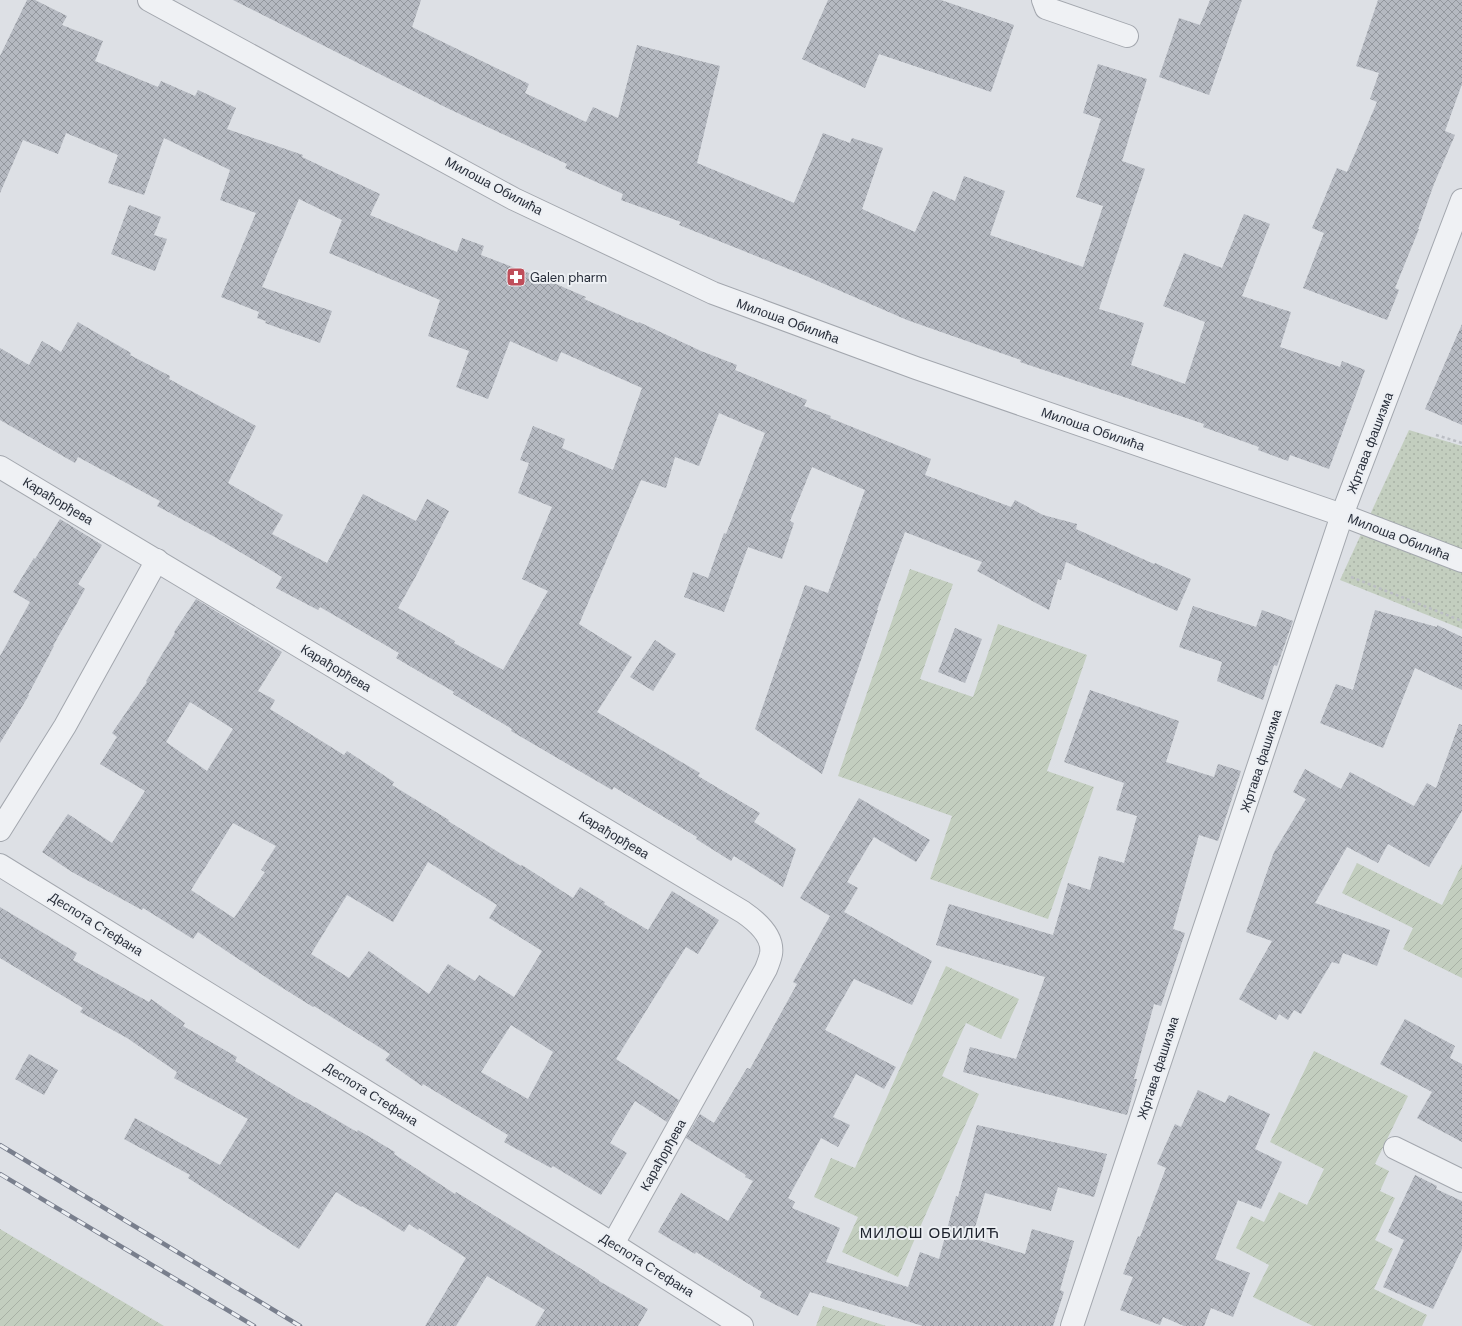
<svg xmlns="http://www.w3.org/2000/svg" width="1462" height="1326" font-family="'DM Sans',sans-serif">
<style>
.grass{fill:url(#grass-dots)}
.garden{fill:url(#garden-furrows)}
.building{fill:url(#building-cross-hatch);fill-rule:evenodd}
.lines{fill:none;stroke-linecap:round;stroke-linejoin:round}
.minor-casing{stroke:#a3a7ae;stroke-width:24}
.tertiary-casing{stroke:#a3a7ae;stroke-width:24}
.path{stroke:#bbbec4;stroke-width:2.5;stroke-dasharray:3 3;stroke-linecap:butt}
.minor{stroke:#eff1f4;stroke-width:22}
.tertiary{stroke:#eff1f4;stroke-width:22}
.rail-casing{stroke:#797f8d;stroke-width:4.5}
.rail{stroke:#eceff3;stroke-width:3;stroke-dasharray:9;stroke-linecap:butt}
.labels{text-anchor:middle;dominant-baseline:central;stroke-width:4;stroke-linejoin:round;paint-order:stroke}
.street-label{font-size:13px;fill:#282e3a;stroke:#eceff3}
.poi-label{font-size:13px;fill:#282e3a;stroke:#eceff3;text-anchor:start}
.quarter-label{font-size:15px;letter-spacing:1px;fill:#1b202b;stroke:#eceff3}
</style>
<defs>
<pattern id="grass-dots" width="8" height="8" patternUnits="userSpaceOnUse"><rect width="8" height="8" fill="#c3cebf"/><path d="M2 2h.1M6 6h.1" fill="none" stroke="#a8b1a5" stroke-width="1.8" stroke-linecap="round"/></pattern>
<pattern id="garden-furrows" width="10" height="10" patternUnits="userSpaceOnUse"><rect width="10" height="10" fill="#c3cebf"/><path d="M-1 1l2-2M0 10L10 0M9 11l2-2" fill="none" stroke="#a8b1a5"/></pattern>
<pattern id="building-cross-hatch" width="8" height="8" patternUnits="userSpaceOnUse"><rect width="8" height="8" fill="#b5b9c1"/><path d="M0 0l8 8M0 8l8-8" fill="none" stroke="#93979e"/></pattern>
</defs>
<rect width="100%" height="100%" fill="#dde0e5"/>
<path class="grass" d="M1409 430 1462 446V629L1340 580Z"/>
<g class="garden">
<path d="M910 569 953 584 920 679 973 697 998 624 1087 655 1047 771 1094 787 1048 919 930 879 952 816 838 776Z"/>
<path d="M1357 863 1442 905 1462 864V978L1403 949 1413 928 1342 893Z"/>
<path d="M946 966 1019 999 1001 1039 966 1023 942 1076 979 1094 898 1277 842 1252 858 1217 814 1197 831 1158 855 1168Z"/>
<path d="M1314 1051 1408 1096 1375 1164 1389 1171 1380 1191 1395 1198 1375 1240 1393 1249 1374 1289 1427 1315 1422 1326H1313L1253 1297 1269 1265 1236 1248 1251 1216 1264 1222 1279 1192 1307 1205 1324 1169 1270 1142Z"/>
<path d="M0 1229 164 1326H0Z"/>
<path d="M823 1306 886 1326H816Z"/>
</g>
<g class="building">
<path d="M27 0H35L67 16 62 25 103 41 95 61 158 87 161 81 195 96 198 90 236 108 227 129 303 155 302 157 380 194 370 215 457 252 462 238 484 246 481 255 542 278 586 297 584 299 638 323 639 322 701 351 737 365 735 370 807 400 804 406 831 416 830 418 931 459 925 475 1011 507 1015 500 1043 515 1077 524 1076 529 1154 564 1155 563 1191 579 1177 611 1066 562 1061 580 1058 579 1049 610 977 571 982 562 905 532 877 610H878L822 774 755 729 805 585 828 593 865 490 812 467 790 521 794 523 782 559 748 547 724 612 684 597 693 572 708 578 724 533 726 534 765 433 719 413 699 466 675 457 666 488 641 480 579 624 632 657 597 712 700 773 698 776 760 813 754 822 796 849 783 887 734 856 731 861 696 839 697 837 614 787 612 790 511 731 512 729 453 694 454 692 396 658 399 653 320 607 318 610 276 588 282 577 213 536 157 506 160 501 78 457 75 463 0 420V348L29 365 42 341 61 352 78 322 131 353 130 355 170 376 169 379 256 426 228 483 283 515 272 534 327 563 363 494 416 521 427 499 449 511 416 576 398 608 455 641 454 643 503 670 548 591 522 579 552 507 518 493 529 463 520 460 533 426 565 439 562 448 613 470 642 388 561 352 557 362 510 341 488 399 456 387 469 351 428 336 440 300 329 253 342 220 299 199 262 287 332 311 320 343 265 323 266 321 257 318 259 312 221 297 256 213 220 200 230 170 164 138 144 195 108 183 118 155 66 133 58 154 23 140 0 193V56Z"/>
<path d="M233 0H421L412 27 529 84 525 93 586 122 593 107 618 118 637 45 720 66 697 163 794 203 823 133 850 143 852 138 883 148 862 209 915 232 933 191 955 201 964 176 1005 191 990 235 1083 267 1103 206 1076 197 1101 119 1083 113 1098 64 1147 79 1122 161 1145 169 1099 309 1144 323 1131 365 1185 384 1205 322 1163 306 1184 253 1222 268 1244 214 1270 224 1242 296 1291 312 1280 347 1340 367 1342 361 1365 370 1329 469 1290 455 1288 461 1258 450 1259 447 1203 427 1204 424 1020 362 1021 360 907 320 806 276 679 225 681 222 621 200 623 194 565 168 567 164 447 108Z"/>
<path d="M828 0H941L1014 25 991 92 879 54 865 88 802 59Z"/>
<path d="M1210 0H1242L1209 95 1159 77 1179 18 1200 25Z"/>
<path d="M1378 0H1462V84L1445 131 1455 135 1434 184 1418 229H1419L1395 288 1399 290 1387 320 1303 288 1324 233 1312 228 1337 168 1347 172 1377 102 1370 99 1379 73 1356 66Z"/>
<path d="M129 205 161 217 154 235 167 239 155 271 111 254Z"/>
<path d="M1462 324V425L1425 409Z"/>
<path d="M60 519 102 545 78 584 85 589 53 646H54L28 695H29L0 743V656L30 602 13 592 34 558 35 559Z"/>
<path d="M196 599 282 652 258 691 275 700 270 709 344 755 347 751 394 782 392 785 449 820 448 821 521 866 522 865 573 898 580 887 605 902 604 904 648 930 672 891 719 920 698 954 686 947 616 1059 679 1100 667 1122 635 1101 610 1143 627 1153 601 1195 553 1166 551 1168 504 1142 508 1135 423 1084 422 1086 385 1060 390 1054 314 1006 313 1007 270 980 198 932 193 939 143 908 142 910 72 872 42 852 68 814 112 843 145 791 100 764 117 737 112 733 147 682 146 681 175 633 174 632ZM190 702 233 729 207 771 166 742ZM233 823 276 846 261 870 265 872 234 918 191 890ZM428 862 497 905 489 918 542 951 514 997 479 975 475 981 448 964 429 994 369 951 349 978 311 954 347 895 393 922ZM511 1025 553 1052 528 1099 481 1072Z"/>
<path d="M1193 606 1256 627 1262 610 1293 621 1277 666 1274 665 1263 700 1217 681 1222 662 1179 647Z"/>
<path d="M1375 610 1437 627V625L1462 637V690L1415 668 1383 748 1320 723 1336 684 1353 690Z"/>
<path d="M955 628 982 639 965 683 938 672Z"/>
<path d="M655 640 676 654 653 691 630 677Z"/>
<path d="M1090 690 1179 721 1166 762 1214 777 1218 764 1241 771 1218 841 1199 835 1173 929 1185 933 1161 1006 1154 1004 1134 1079H1137L1127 1115 963 1072 970 1047 1016 1059 1045 977 936 945 949 904 1053 935 1068 883 1090 890 1099 856 1124 863 1137 816 1116 810 1124 783 1064 762Z"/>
<path d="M1459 724 1462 725V811L1429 867 1388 844 1378 863 1347 847 1315 903 1390 930 1377 966 1343 953 1339 964 1332 962 1301 1014 1294 1010 1288 1020 1279 1014 1276 1020 1239 999 1272 941 1246 932 1274 852 1306 799 1293 792 1305 769 1341 789 1350 772 1414 806 1427 783 1436 788Z"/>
<path d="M859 798 930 840 916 862 874 837 847 882 858 888 844 912 932 961 912 1005 854 979 825 1030 896 1067 884 1089 856 1074 833 1117 850 1125 838 1147 821 1138 788 1198 795 1202 792 1208 840 1228 826 1262 908 1287 920 1252 939 1259 956 1196 958 1197 977 1125 1107 1154 1094 1197 1058 1187 1051 1211 985 1193 972 1238 1025 1254 1032 1229 1074 1241 1060 1290 1064 1292 1053 1326H923L810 1292 798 1316 760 1297 762 1292 696 1252 695 1254 658 1232 681 1193 728 1221 753 1181 745 1177 746 1175 686 1138 700 1114 714 1123 747 1068 750 1069 797 984 793 982 830 916 800 898Z"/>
<path d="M0 907 77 953 73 960 149 1002 151 999 185 1023 183 1026 237 1057 235 1061 305 1103 306 1102 357 1132 358 1130 395 1152 394 1154 455 1194 456 1192 599 1280V1281L648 1309 638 1326H535L545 1310 487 1276 456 1326H425L466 1258 419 1228 418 1230 409 1224 404 1232 362 1206 361 1207 336 1192 299 1249 188 1178 190 1175 124 1139 135 1118 220 1165 248 1119 174 1078 177 1072 127 1038 80 1012 83 1008 0 958Z"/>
<path d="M1405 1019 1455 1046 1450 1058 1462 1064V1142L1417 1118 1432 1092 1380 1064Z"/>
<path d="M29 1054 58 1070 44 1095 15 1079Z"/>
<path d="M1198 1090 1225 1103 1229 1095 1270 1114 1255 1149 1282 1162 1261 1209 1238 1200 1215 1259 1250 1273 1233 1317 1211 1308 1204 1326H1184L1163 1317 1160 1325 1120 1310 1133 1277 1123 1274 1138 1236 1140 1237 1166 1168 1157 1164 1175 1124 1181 1127Z"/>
<path d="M1415 1175 1437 1186 1436 1189 1462 1201V1249L1433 1309 1383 1287 1404 1240 1388 1232Z"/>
</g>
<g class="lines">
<g class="minor-casing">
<g id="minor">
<path d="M1043 0 1046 8 1127 36"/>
<path d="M0 467 743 912C756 921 774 936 771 954 770 959 768 964 766 969L613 1244"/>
<path d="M0 830 65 726 157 560"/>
<path d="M0 865 613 1244 742 1326"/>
<path d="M1395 1148 1462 1181"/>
<path d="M1072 1326 1342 515 1462 200"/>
</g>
</g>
<g class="tertiary-casing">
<path id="tertiary" d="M149 0 514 199 713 293 916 368 1342 515 1462 561"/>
</g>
<g class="path">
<path d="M1436 435 1462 443"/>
<path d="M1351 577 1462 621"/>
</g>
<use href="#minor" class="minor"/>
<use href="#tertiary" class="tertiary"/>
<g class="rail-casing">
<g id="rail">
<path d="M0 1145 300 1326"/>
<path d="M0 1174 254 1326"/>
</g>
</g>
<use href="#rail" class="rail"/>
</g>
<defs>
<g id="pharmacy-square" transform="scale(1)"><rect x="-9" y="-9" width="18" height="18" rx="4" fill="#bf4e5a" stroke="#eceff3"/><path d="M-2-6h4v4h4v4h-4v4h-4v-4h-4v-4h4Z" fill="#fff"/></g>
</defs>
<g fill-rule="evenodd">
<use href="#pharmacy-square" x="516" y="277"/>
</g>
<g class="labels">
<g class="street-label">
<text transform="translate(494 186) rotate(28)">Милоша Обилића</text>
<text transform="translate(788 321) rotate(20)">Милоша Обилића</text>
<text transform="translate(1093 429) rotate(19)">Милоша Обилића</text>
<text transform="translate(1370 443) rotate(-69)">Жртава фашизма</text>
<text transform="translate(58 501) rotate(31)">Карађорђева</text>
<text transform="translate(1399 537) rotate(21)">Милоша Обилића</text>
<text transform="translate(336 668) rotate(31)">Карађорђева</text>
<text transform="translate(1261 761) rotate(-72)">Жртава фашизма</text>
<text transform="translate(614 835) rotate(31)">Карађорђева</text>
<text transform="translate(96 924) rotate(32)">Деспота Стефана</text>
<text transform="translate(1158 1068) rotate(-72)">Жртава фашизма</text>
<text transform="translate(371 1094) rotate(32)">Деспота Стефана</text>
<text transform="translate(663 1155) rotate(-61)">Карађорђева</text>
<text transform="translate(647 1265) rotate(32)">Деспота Стефана</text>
</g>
<g class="poi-label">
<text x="530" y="277">Galen pharm</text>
</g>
<g class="quarter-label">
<text x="930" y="1233">МИЛОШ ОБИЛИЋ</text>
</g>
</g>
</svg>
